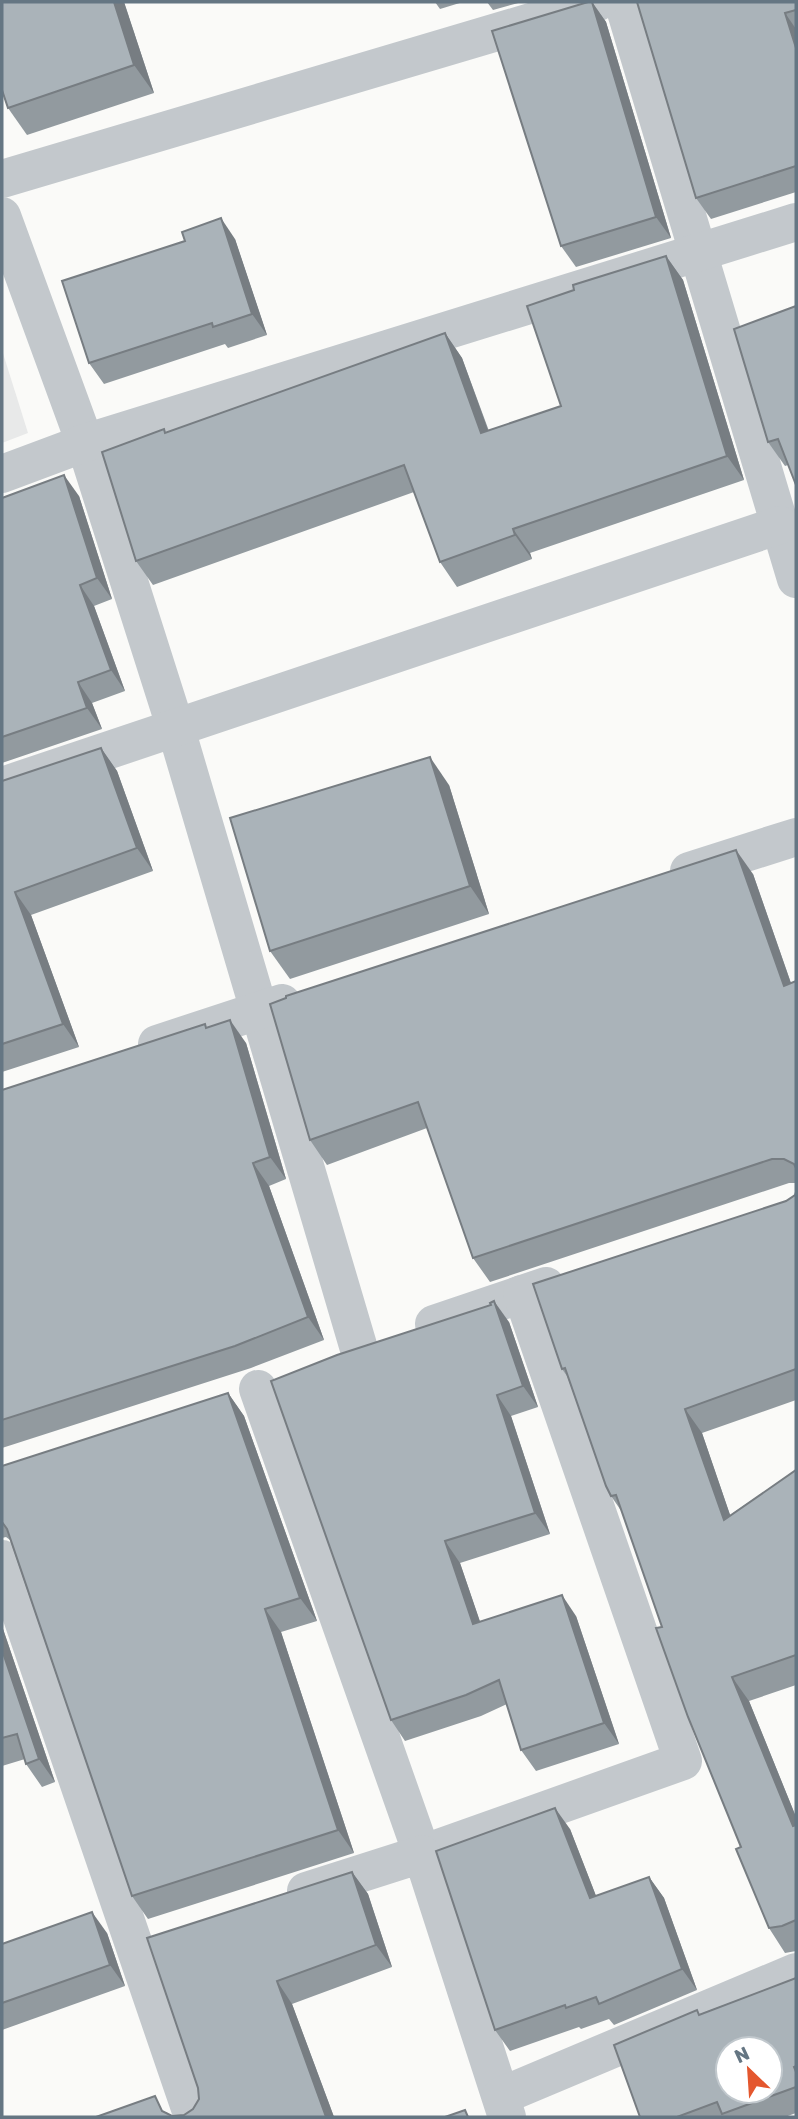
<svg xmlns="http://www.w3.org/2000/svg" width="798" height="2119" font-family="Rubik,sans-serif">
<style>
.built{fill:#e8e9e9}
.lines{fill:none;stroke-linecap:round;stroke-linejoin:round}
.minor{stroke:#c3c8cc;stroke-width:38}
.wall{fill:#929a9f}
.shaded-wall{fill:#777d82}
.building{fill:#aab3b9;stroke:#777d82;stroke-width:2;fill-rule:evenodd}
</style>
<rect width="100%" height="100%" fill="#fafaf8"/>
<path class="built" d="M2 350 28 433 2 443Z"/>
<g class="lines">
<g class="minor">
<path d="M623 2 796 579"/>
<path d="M2 179 598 2"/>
<path d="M2 216 85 443 176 729 359 1349"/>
<path d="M2 474 85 443 796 222"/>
<path d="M2 786 780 525"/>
<path d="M689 871 796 837"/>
<path d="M157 1044 282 1003"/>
<path d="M434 1324 546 1286"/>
<path d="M258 1389 422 1854 683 1761 522 1294"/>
<path d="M2 1559 193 2117"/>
<path d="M306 1891 422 1854 507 2117"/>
<path d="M501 2096 796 1972"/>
</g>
</g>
<g class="wall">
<path d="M124 2 154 93 27 135 8 108Z"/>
<path d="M435 2H463L440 9Z"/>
<path d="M487 2H522L493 10Z"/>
<path d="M592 2 606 22 671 238 576 267 561 246Z"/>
<path d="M637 2H796V192L711 219 696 198Z"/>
<path d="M235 239 267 335 228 348 225 344 104 384 89 363Z"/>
<path d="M666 256 683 280 744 480 530 553 532 559 457 587 440 562 414 492 153 585 136 561 166 433 445 333 462 358 489 431 561 406 574 290Z"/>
<path d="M796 306 788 465 785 466 768 442Z"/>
<path d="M79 496 112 599 94 606 125 691 92 703 102 729 2 763V498Z"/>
<path d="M101 748 117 771 153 871 31 915 79 1047 2 1072V781Z"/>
<path d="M449 785 489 914 290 979 270 951Z"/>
<path d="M753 874 791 983 796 981V1183H789L490 1282 473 1258 427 1128 327 1165 310 1140Z"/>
<path d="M207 1028 246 1043 286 1179 269 1186 324 1340 251 1368 2 1448V1090Z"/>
<path d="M796 1192V1400L702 1433 730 1515 796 1470V1685L749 1701 796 1817V1951L785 1953 769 1928 622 1512 611 1496 567 1376 562 1369 795 1195Z"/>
<path d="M509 1322 538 1407 511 1416 550 1534 460 1563 480 1622 576 1616 619 1744 536 1771 521 1750 507 1704 481 1716 405 1741 391 1720Z"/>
<path d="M228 1393 244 1416 317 1621 281 1632 354 1853 148 1919 132 1896 10 1540 6 1537 2 1538V1466Z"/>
<path d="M2 1626 55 1782 42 1787 26 1764 25 1759 2 1766Z"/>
<path d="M570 1829 596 1896 649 1877 664 1898 697 1990 614 2025 609 2019 581 2029 579 2027 510 2051 495 2030Z"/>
<path d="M352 1872 368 1894 392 1967 292 2004 334 2117H96L166 2112 172 2116 184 2115 193 2109 199 2099 198 2088Z"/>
<path d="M107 1933 125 1986 2 2030V1944Z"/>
<path d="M796 1978V2113L785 2117H640L700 2014Z"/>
</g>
<g class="shaded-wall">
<path d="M114 2H124L154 93 134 65Z"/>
<path d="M592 2 606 22 671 238 656 217Z"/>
<path d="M785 13 796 29V48Z"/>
<path d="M221 218 235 239 267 335 252 314Z"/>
<path d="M666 256 683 280 744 480 727 456Z"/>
<path d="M445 333 462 358 498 458 481 433Z"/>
<path d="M64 475 79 496 112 599 97 578Z"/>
<path d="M513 529 530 553 532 559 515 535Z"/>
<path d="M80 585 94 606 125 691 111 670Z"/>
<path d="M78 682 92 703 102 729 87 708Z"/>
<path d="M101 748 117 771 153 871 137 848Z"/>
<path d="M430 757 449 785 489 914 470 886Z"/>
<path d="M736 850 753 874 796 998 784 986Z"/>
<path d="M15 892 31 915 79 1047 63 1024Z"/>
<path d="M230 1020 246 1043 286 1179 270 1157Z"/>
<path d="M253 1163 269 1186 324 1340 308 1317Z"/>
<path d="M494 1301 509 1322 538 1407 523 1386Z"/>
<path d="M228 1393 244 1416 317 1621 300 1598Z"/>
<path d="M497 1395 511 1416 550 1534 535 1513Z"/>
<path d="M685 1409 702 1433 740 1544 724 1520Z"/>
<path d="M445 1541 460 1563 488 1645 473 1624Z"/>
<path d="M562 1595 576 1616 619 1744 604 1723Z"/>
<path d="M265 1609 281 1632 354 1853 338 1830Z"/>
<path d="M2 1626 55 1782 39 1759 2 1650Z"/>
<path d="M732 1677 749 1701 796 1817V1831L793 1826Z"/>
<path d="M555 1808 570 1829 605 1919 590 1898Z"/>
<path d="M352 1872 368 1894 392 1967 376 1945Z"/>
<path d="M649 1877 664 1898 697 1990 682 1969Z"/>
<path d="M92 1912 107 1933 125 1986 110 1965Z"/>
<path d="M277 1981 292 2004 334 2117H326Z"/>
</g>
<g class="building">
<path d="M2 2H114L134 65 8 108 2 90Z"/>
<path d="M588 2H592L656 217 561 246 492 31Z"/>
<path d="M637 2H796V10L785 13 796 48V166L696 198Z"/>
<path d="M221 218 252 314 213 327 212 323 89 363 62 281 185 241 182 232Z"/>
<path d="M666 256 727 456 513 529 515 535 440 562 404 465 136 561 102 452 164 429 165 433 445 333 481 433 561 406 527 306 574 290 573 285Z"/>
<path d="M796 306V485L778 439 768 442 734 329Z"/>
<path d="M64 475 97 578 80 585 111 670 78 682 87 708 2 737V498Z"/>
<path d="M101 748 137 848 15 892 63 1024 2 1044V781Z"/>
<path d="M430 757 470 886 270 951 230 818Z"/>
<path d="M736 850 784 986 796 981V1168L794 1164 784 1159H772L473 1258 418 1102 310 1140 270 1004 286 998V996Z"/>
<path d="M230 1020 270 1157 253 1163 308 1317 235 1346 2 1420V1090L205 1024 206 1028Z"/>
<path d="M796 1192V1369L685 1409 724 1520 796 1470V1655L732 1677 793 1826 796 1825V1920L782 1926 769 1928 736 1849 741 1847 688 1717 656 1628 662 1627 616 1495 611 1496 606 1486 565 1368 562 1369 533 1284 786 1201 795 1195Z"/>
<path d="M494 1301 523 1386 497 1395 535 1513 445 1541 473 1624 562 1595 604 1723 521 1750 499 1680 466 1695 391 1720 271 1381 337 1355 491 1305 490 1303Z"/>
<path d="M228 1393 300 1598 265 1609 338 1830 132 1896 7 1529 2 1522V1466Z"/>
<path d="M2 1650 39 1759 26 1764 17 1734 2 1738Z"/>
<path d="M555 1808 590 1898 649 1877 682 1969 599 2004 596 1997 566 2008 565 2005 495 2030 436 1851Z"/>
<path d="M352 1872 376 1945 277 1981 326 2117H96L155 2096 162 2111 172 2116 184 2115 193 2109 199 2099 198 2088 147 1938Z"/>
<path d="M92 1912 110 1965 2 2003V1944Z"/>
<path d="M796 1978V2066L794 2067 796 2072V2087L722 2114 717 2102 677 2117H640L614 2045 697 2010 699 2015ZM728 2049H770V2091H728Z"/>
<path d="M465 2110 468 2117H445Z"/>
</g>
<rect width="798" height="2119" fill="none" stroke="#657683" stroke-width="7"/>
<g transform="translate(749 2070) rotate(335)"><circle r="33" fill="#ffffff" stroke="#c1c8cd" stroke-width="2"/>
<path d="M0-5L12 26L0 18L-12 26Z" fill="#e4572e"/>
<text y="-10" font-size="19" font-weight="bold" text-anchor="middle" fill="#657683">N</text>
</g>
</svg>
